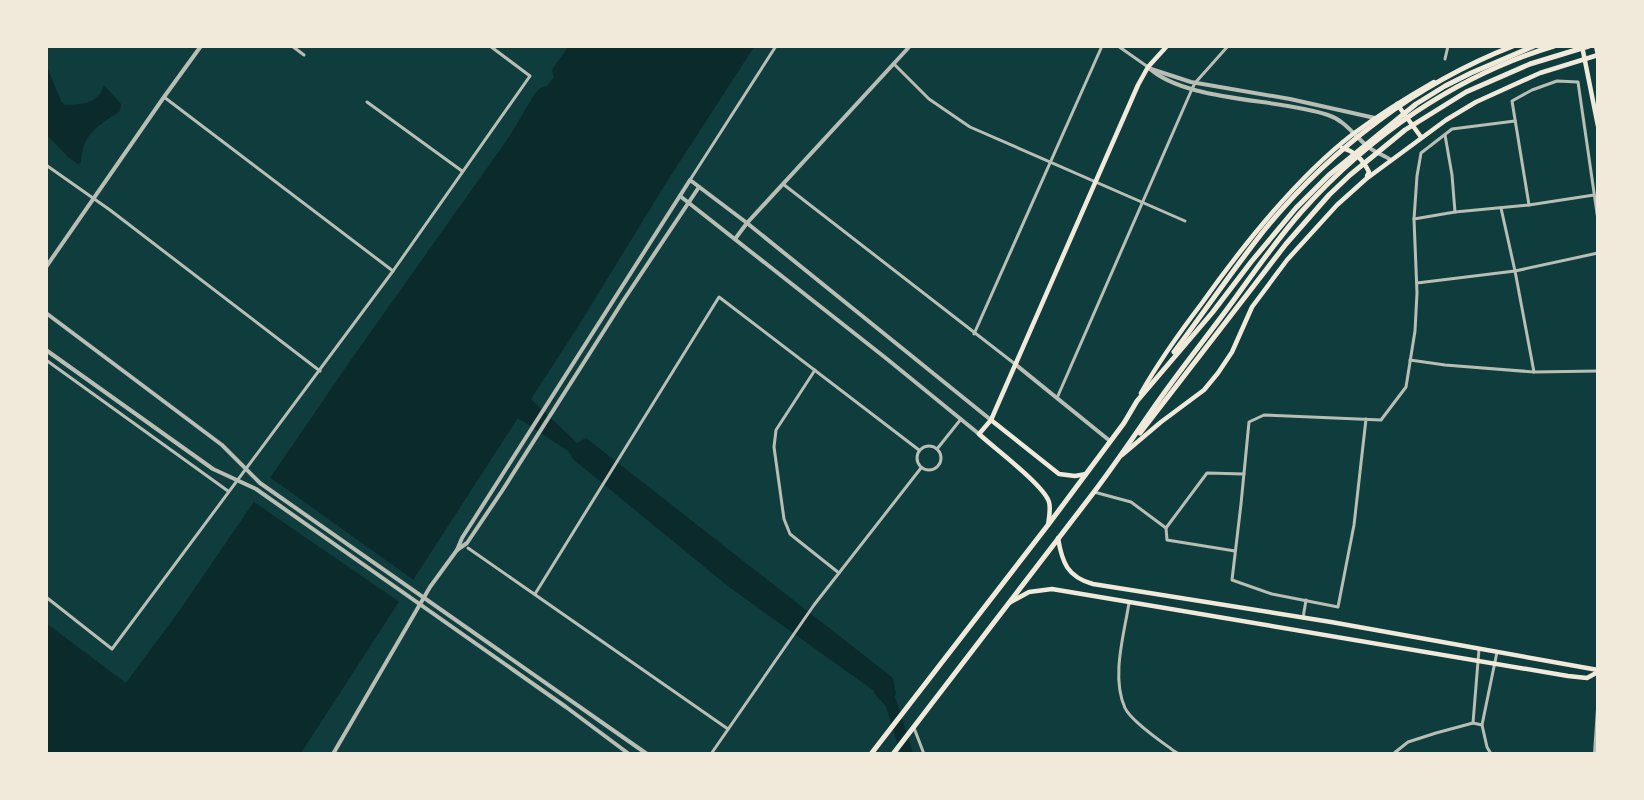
<svg xmlns="http://www.w3.org/2000/svg" width="1644" height="800" font-family="'Roboto Serif',serif">
<style>
.water{fill:#0a2a2b}
.pier{fill:#0f3d3e}
.lines{fill:none;stroke-linecap:round;stroke-linejoin:round}
.river{stroke:#0a2a2b;stroke-width:12}
.minor{stroke:#b8beb3;stroke-width:3}
.tertiary{stroke:#b8beb3;stroke-width:4}
.secondary{stroke:#f1e9da;stroke-width:4.5}
.trunk{stroke:#f1e9da;stroke-width:5}
</style>
<rect width="100%" height="100%" fill="#0f3d3e"/>
<g class="water">
<path d="M568 47H754L666 183 579 325 531 399 577 443 586 438 893 678 896 694 891 703 729 587 574 460 568 451 518 418 301 753H47L46 623 126 683 182 607 348 364 509 137 534 95 540 88 547 86 554 77 552 71 553 68Z"/>
<path d="M47 67 61 101 65 105C83 104 98 104 104 85L121 104 120 111C97 127 83 132 81 163L78 164 69 158 47 135Z"/>
</g>
<path class="pier" d="M268 476 415 581 401 603 251 500Z"/>
<g class="lines">
<path class="river" d="M880 691 891 703 907 754"/>
<g class="minor">
<path d="M292 46 304 55"/>
<path d="M1118 46 1148 67"/>
<path d="M1445 59 1448 46"/>
<path d="M894 64 929 99 970 127 1185 221"/>
<path d="M164 97 393 271"/>
<path d="M367 102 462 171"/>
<path d="M1515 121 1452 129 1421 153 1417 176 1414 219 1455 212 1529 205 1594 195"/>
<path d="M1445 135 1452 175 1455 212"/>
<path d="M46 165 110 210 320 371"/>
<path d="M690 180 776 46"/>
<path d="M783 184 1015 364"/>
<path d="M1529 205 1512 101 1532 90 1557 81 1578 82 1598 220"/>
<path d="M1501 208 1515 271 1534 372"/>
<path d="M1417 283 1515 271 1598 253"/>
<path d="M974 334 1102 46"/>
<path d="M46 360 228 491"/>
<path d="M1410 360 1445 365 1534 372 1598 371"/>
<path d="M815 370 776 430 774 447 784 519 790 534 839 573"/>
<path d="M1057 398 1192 89 1195 83 1228 46"/>
<path d="M1366 419 1354 525 1338 607 1272 594 1232 580 1241 504 1249 422 1264 415 1381 420 1406 387 1415 331 1417 293 1414 219"/>
<circle cx="929" cy="458" r="12"/>
<path d="M937 449 961 419"/>
<path d="M1094 492 1131 502 1166 528"/>
<path d="M468 548 728 729"/>
<path d="M1235 551 1167 540 1166 528 1207 473 1244 474"/>
<path d="M535 594 719 297 919 450"/>
<path d="M46 597 112 649 393 271 530 76 490 46"/>
<path d="M1129 603C1124 635 1111 677 1125 708 1131 721 1162 742 1174 751L1179 754"/>
<path d="M1303 618 1306 600"/>
<path d="M1473 723 1479 649"/>
<path d="M914 728 924 754"/>
<path d="M711 754 814 605 921 468"/>
<path d="M1393 754 1408 742 1436 733 1473 723 1482 725"/>
<path d="M1491 754 1487 747 1482 725 1497 652"/>
</g>
<g class="tertiary">
<path d="M1148 67C1184 102 1278 98 1328 115 1344 120 1354 135 1367 146 1374 152 1383 155 1391 160"/>
<path d="M1148 68 1191 82 1290 99 1375 118"/>
<path d="M680 196 887 359 979 434"/>
<path d="M735 239 747 223 910 46"/>
<path d="M46 267 164 97 201 46"/>
<path d="M46 313 222 445 260 483 647 754"/>
<path d="M46 350 213 469 256 489 566 707 629 754"/>
<path d="M1015 364 1110 441"/>
<path d="M457 550 467 543 502 491 623 301 699 187"/>
<path d="M333 754 430 587 457 550 462 538 690 180 747 223 991 420"/>
<path d="M1595 754 1598 709"/>
</g>
<g class="secondary">
<path d="M1582 46 1598 126"/>
<path d="M1596 46 1598 55"/>
<path d="M1397 104 1421 137"/>
<path d="M1342 148C1355 151 1363 160 1369 172L1367 176"/>
<path d="M1141 393C1159 361 1180 332 1202 303 1244 244 1296 178 1353 134 1379 115 1406 98 1434 82"/>
<path d="M991 420 1059 474 1075 476 1086 474"/>
<path d="M1122 455 1161 422 1204 390 1218 373 1232 352 1252 307 1287 260 1337 205 1366 179 1446 120 1476 102 1540 73 1598 55"/>
<path d="M1048 525C1049 518 1051 509 1049 502 1044 485 994 448 979 434L991 420 1138 85 1148 67 1167 46"/>
<path d="M1058 538C1062 562 1067 577 1093 584L1331 622 1598 670"/>
<path d="M1009 603 1029 592 1052 589 1568 676 1587 678 1598 672"/>
</g>
<g class="trunk">
<path d="M1174 352C1205 311 1234 268 1266 228 1332 148 1416 84 1513 46"/>
<path d="M1140 433 1286 244 1329 195 1350 175 1405 130 1466 92 1530 64 1589 46"/>
<path d="M871 754 1048 525 1124 423 1137 401 1212 313 1251 262 1296 208 1329 175 1416 104 1445 86 1471 73 1534 46"/>
<path d="M893 754 1094 492C1116 463 1136 433 1157 403 1182 367 1210 333 1236 297 1257 268 1278 238 1302 211 1369 136 1457 75 1554 46"/>
</g>
</g>
<rect width="1644" height="800" fill="none" stroke="#f1e9da" stroke-width="96"/>
</svg>
